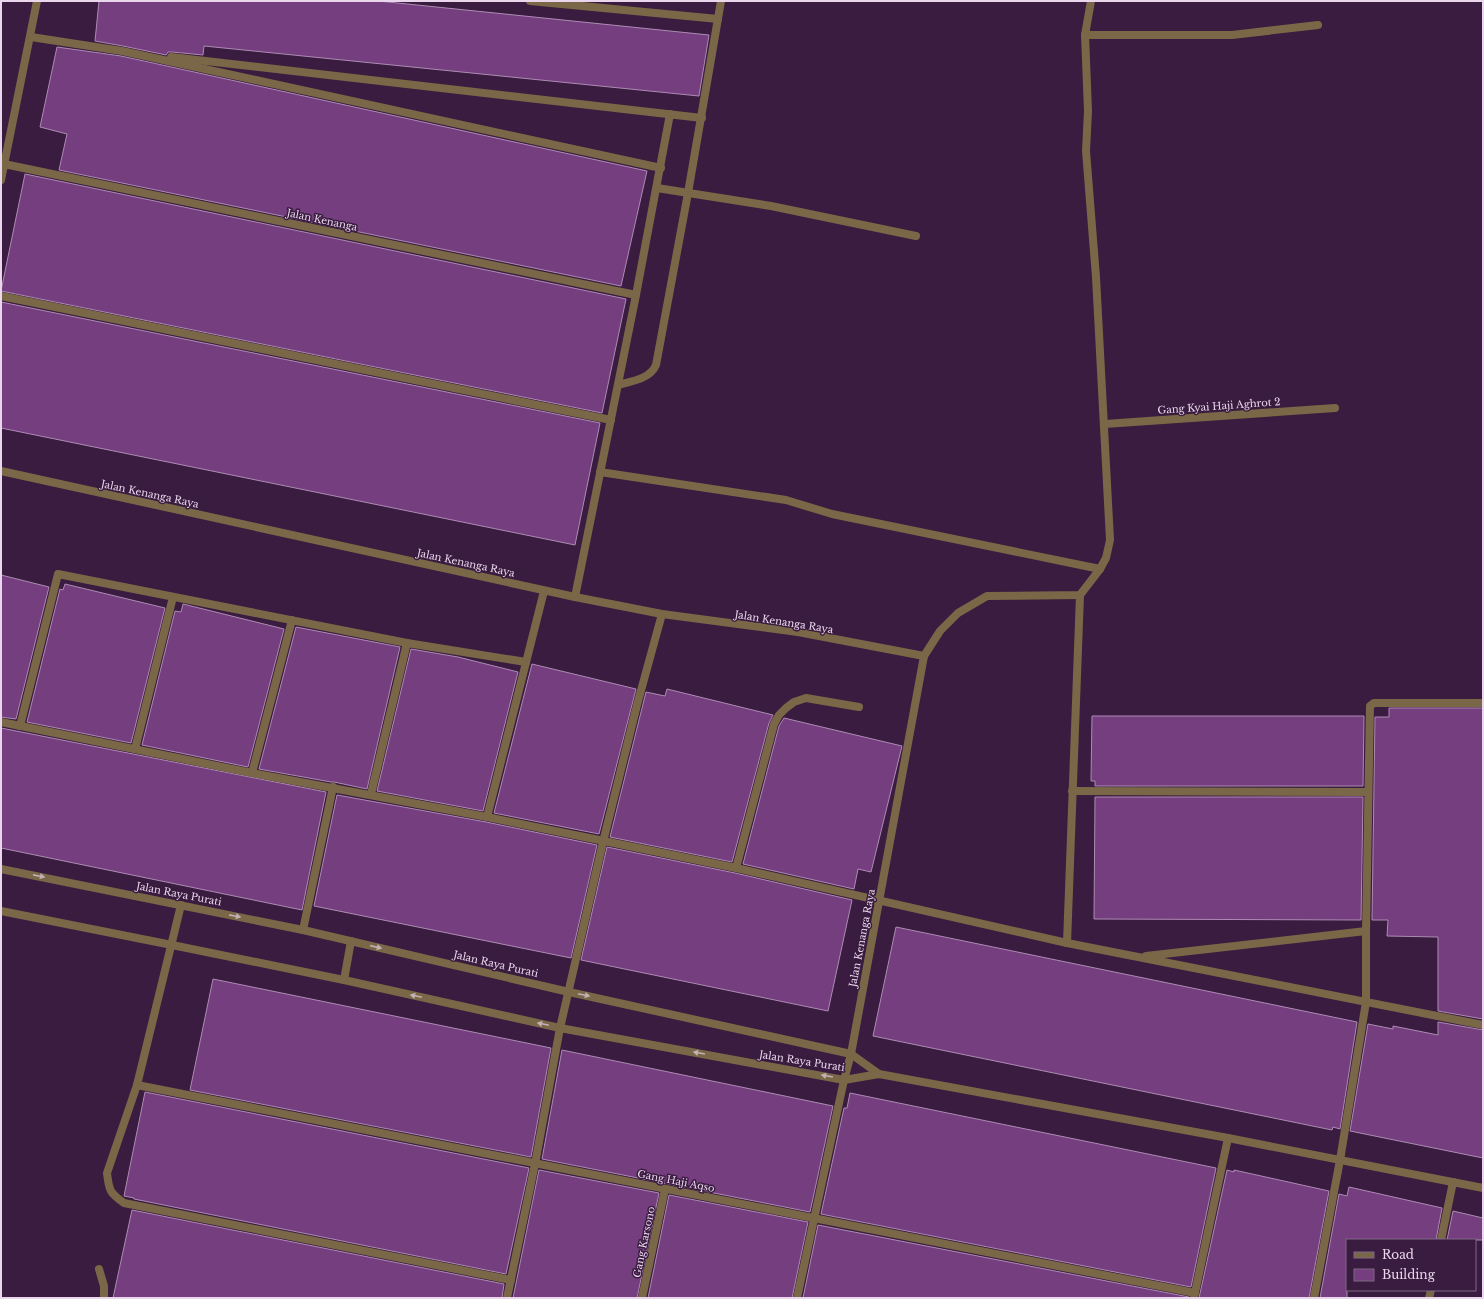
<svg xmlns="http://www.w3.org/2000/svg" width="1484" height="1299" font-family="'Libre Baskerville',serif">
<style>
.building{fill:#743e7f;stroke:#ae8bb4}
.lines{fill:none;stroke-linecap:round;stroke-linejoin:round}
.minor{stroke:#7a6747;stroke-width:8}
.tertiary{stroke:#7a6747;stroke-width:8}
.oneway{fill:#c3b0b3}
.labels{text-anchor:middle;dominant-baseline:central;stroke-width:3;stroke-linejoin:round;paint-order:stroke}
.street-label{font-size:10px;fill:#ead7ed;stroke:#391c3f}
</style>
<rect width="100%" height="100%" fill="#391c3f"/>
<g class="building">
<path d="M99 1H378L709 35 699 96 204 46 203 55 172 52H168L166 55 123 46 95 41Z"/>
<path d="M57 47 121 56 647 171 621 286 59 170 67 134 40 127Z"/>
<path d="M25 174 626 299 602 413 1 291Z"/>
<path d="M1 302 600 423 575 545 1 428Z"/>
<path d="M1 575 49 587 16 719 1 717Z"/>
<path d="M65 584 165 608 131 743 27 722 60 589 63 590Z"/>
<path d="M183 604 284 629 248 767 142 745 175 611 181 612Z"/>
<path d="M296 627 400 647 367 789 334 782H331L259 769Z"/>
<path d="M411 649 458 657 518 672 483 811 377 791Z"/>
<path d="M532 664 636 689 599 834 494 813Z"/>
<path d="M667 689 773 715 769 723 732 862 610 837 646 692 665 696Z"/>
<path d="M1389 708H1483V1019L1438 1011V937L1387 936 1388 920H1372L1375 717H1389Z"/>
<path d="M1092 716H1364L1363 786H1095V781H1091Z"/>
<path d="M784 718 902 746 871 872 858 869 854 889 743 864 779 726Z"/>
<path d="M1 728 326 792 302 910 1 848Z"/>
<path d="M337 795 486 822 597 845 571 958 314 906Z"/>
<path d="M1095 797H1363L1361 920 1094 919Z"/>
<path d="M607 847 735 873 852 900 828 1011 581 960Z"/>
<path d="M896 927 1357 1022 1340 1129 1333 1127 1332 1130 873 1036Z"/>
<path d="M213 979 551 1048 531 1157 190 1090Z"/>
<path d="M1438 1022 1483 1030V1158L1350 1131 1368 1024 1393 1029V1026L1438 1035Z"/>
<path d="M562 1050 833 1106 810 1212 542 1159Z"/>
<path d="M145 1092 529 1168 506 1274 134 1199V1198L124 1196Z"/>
<path d="M850 1093 1216 1168 1191 1287 821 1214 844 1108H847Z"/>
<path d="M539 1170 659 1193 637 1298H513Z"/>
<path d="M1227 1170 1234 1172V1170L1329 1191 1309 1298H1199Z"/>
<path d="M1349 1187 1442 1208 1436 1240H1347V1298H1320L1339 1194 1347 1196Z"/>
<path d="M669 1195 808 1222 792 1298H648Z"/>
<path d="M132 1210 504 1284 502 1298H113Z"/>
<path d="M1453 1211 1483 1218V1240H1447Z"/>
<path d="M818 1225 1189 1297V1298H803Z"/>
</g>
<g class="lines">
<g class="minor">
<path d="M530 1 718 19"/>
<path d="M1085 35H1232L1318 25"/>
<path d="M31 37 122 51 661 168"/>
<path d="M171 57 702 118"/>
<path d="M4 164 636 295"/>
<path d="M1 180 37 1"/>
<path d="M657 188 771 206 916 236"/>
<path d="M1 296 611 420"/>
<path d="M618 385C632 381 650 379 656 365L688 193 721 1"/>
<path d="M1105 424 1335 408"/>
<path d="M1 471 575 597 662 614 798 632 924 656"/>
<path d="M600 472 786 500 832 514 1100 569"/>
<path d="M575 597 636 295 670 114"/>
<path d="M1 722 252 773 487 817 736 868 1067 943 1483 1025"/>
<path d="M20 726 58 574 407 643"/>
<path d="M135 749 173 597"/>
<path d="M252 773 292 620"/>
<path d="M1072 791 1367 792"/>
<path d="M371 794 407 643 526 662"/>
<path d="M487 817 544 591"/>
<path d="M736 868 774 724 779 715 786 708 794 702 806 698 859 707"/>
<path d="M181 905 137 1085 107 1173C109 1191 110 1193 124 1203L511 1280"/>
<path d="M303 930 333 787"/>
<path d="M1067 943 1080 595"/>
<path d="M1146 956 1366 931"/>
<path d="M344 980 351 941"/>
<path d="M137 1085 1195 1293"/>
<path d="M1441 1240 1453 1182"/>
<path d="M99 1269 104 1286V1298"/>
<path d="M1194 1297 1228 1138"/>
<path d="M507 1298 535 1164 560 1028 603 842 637 705 662 614"/>
<path d="M642 1298 665 1189"/>
<path d="M797 1298 844 1080"/>
<path d="M1314 1298 1340 1160 1366 1002V931L1370 706 1374 703H1483"/>
<path d="M1429 1298 1431 1290"/>
</g>
<g class="tertiary">
<path d="M1 869 303 930 569 992 851 1054 879 1074"/>
<path d="M1 911 172 945 344 980 560 1028 844 1080 879 1074 1228 1138 1483 1188"/>
<path d="M844 1080 851 1054 924 656 940 631 958 613 987 596 1080 595 1100 569 1106 558 1110 540 1096 277 1086 151 1088 111 1085 35 1091 1"/>
</g>
</g>
<defs><path id="oneway-solid" d="M-6-.8H1V-3.2L6.5 0L1 3.2V.8H-6Z"/></defs>
<g class="oneway">
<use href="#oneway-solid" transform="translate(39 876) rotate(11)"/>
<use href="#oneway-solid" transform="translate(235 916) rotate(11)"/>
<use href="#oneway-solid" transform="translate(376 947) rotate(13)"/>
<use href="#oneway-solid" transform="translate(584 995) rotate(12)"/>
<use href="#oneway-solid" transform="translate(416 996) rotate(-168)"/>
<use href="#oneway-solid" transform="translate(543 1024) rotate(-168)"/>
<use href="#oneway-solid" transform="translate(699 1053) rotate(-170)"/>
<use href="#oneway-solid" transform="translate(827 1076) rotate(-170)"/>
</g>
<g class="labels">
<g class="street-label">
<text transform="translate(322 220) rotate(12)">Jalan Kenanga</text>
<text transform="translate(1219 406) rotate(-4)">Gang Kyai Haji Aghrot 2</text>
<text transform="translate(150 494) rotate(12)">Jalan Kenanga Raya</text>
<text transform="translate(466 563) rotate(12)">Jalan Kenanga Raya</text>
<text transform="translate(784 622) rotate(9)">Jalan Kenanga Raya</text>
<text transform="translate(179 894) rotate(11)">Jalan Raya Purati</text>
<text transform="translate(862 938) rotate(-79)">Jalan Kenanga Raya</text>
<text transform="translate(496 964) rotate(13)">Jalan Raya Purati</text>
<text transform="translate(802 1061) rotate(9)">Jalan Raya Purati</text>
<text transform="translate(676 1181) rotate(11)">Gang Haji Aqso</text>
<text transform="translate(644 1242) rotate(-78)">Gang Karsono</text>
</g>
</g>
<rect width="1484" height="1299" fill="none" stroke="#ead7ed" stroke-width="4"/>
<rect x="1346" y="1239" width="130" height="52" fill="#391c3f" stroke="#806785"/>
<rect x="1354" y="1252" width="20" height="6" fill="#7a6747" stroke="#806785"/>
<text x="1382" y="1259" font-size="12" fill="#ead7ed">Road</text>
<rect x="1354" y="1269" width="20" height="12" fill="#743e7f" stroke="#806785"/>
<text x="1382" y="1279" font-size="12" fill="#ead7ed">Building</text>
</svg>
